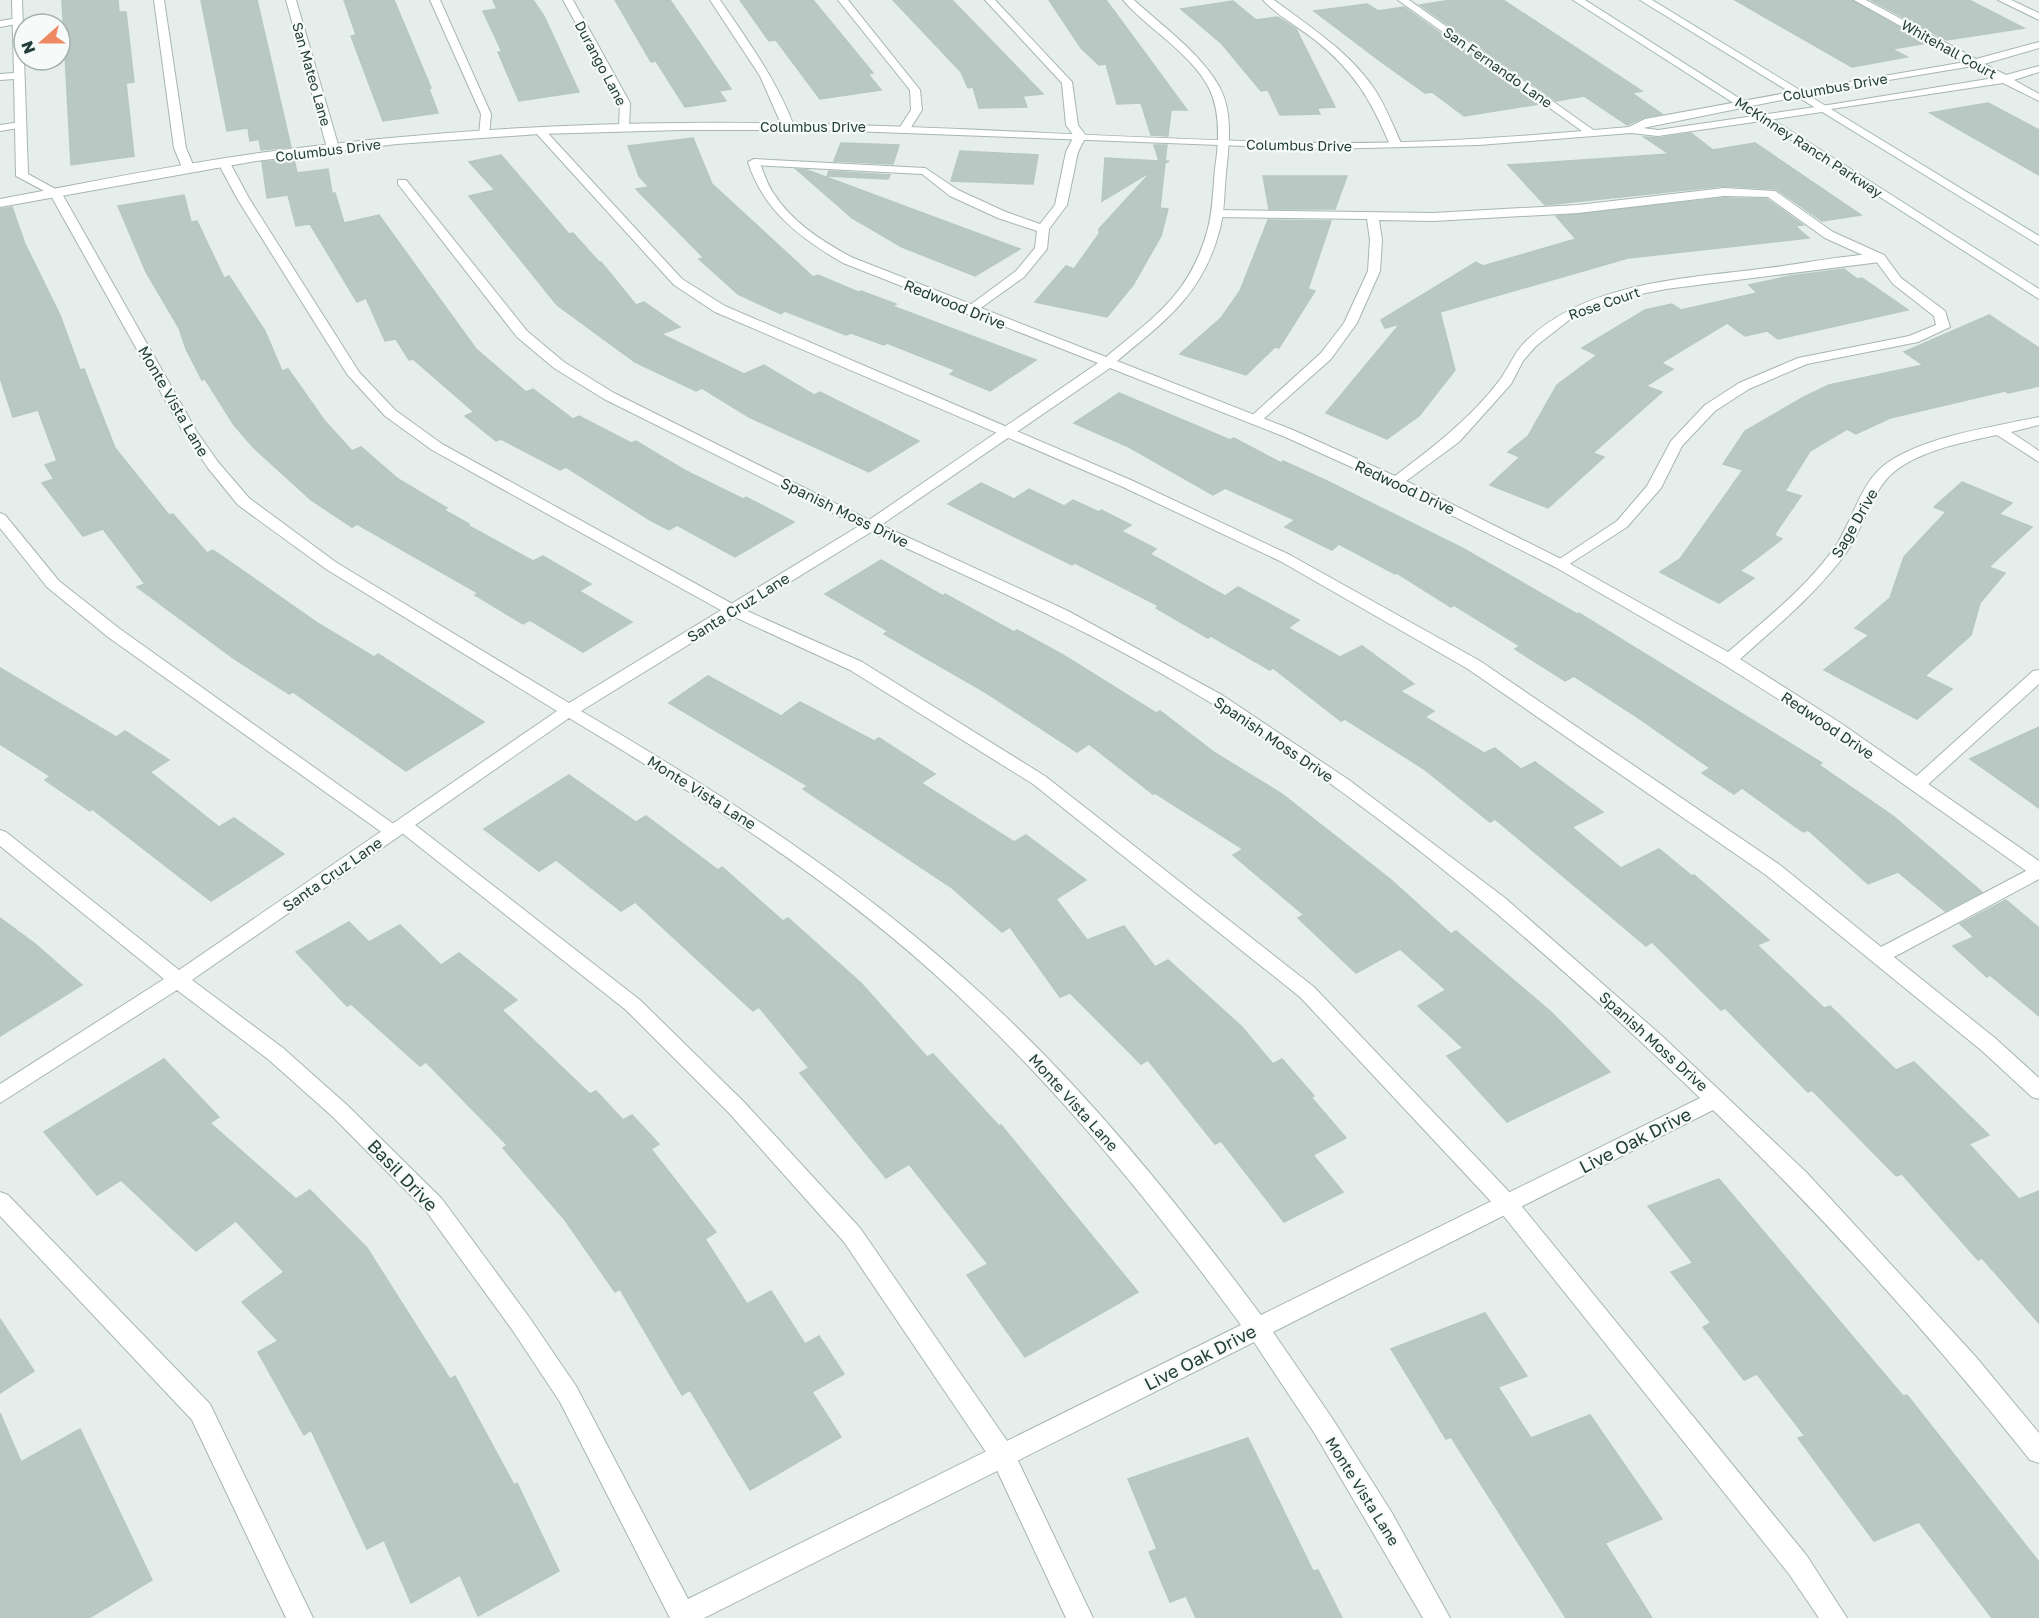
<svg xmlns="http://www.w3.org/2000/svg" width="2039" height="1618" font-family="'Golos Text',sans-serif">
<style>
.building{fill:#bac8c3;stroke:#b7c7c1;stroke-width:1.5}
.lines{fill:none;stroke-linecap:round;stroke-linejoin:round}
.service-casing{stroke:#a7b6b1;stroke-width:2}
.minor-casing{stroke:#a7b6b1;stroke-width:2}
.tertiary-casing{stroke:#a7b6b1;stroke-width:2}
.secondary-casing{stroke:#a3b9b2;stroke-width:2}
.service{fill:#fff;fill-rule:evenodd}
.minor{fill:#fff;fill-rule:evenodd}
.tertiary{fill:#fff;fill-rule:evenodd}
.secondary{fill:#fff;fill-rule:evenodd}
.labels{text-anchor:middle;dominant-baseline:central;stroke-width:4.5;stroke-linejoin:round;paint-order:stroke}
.far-street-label{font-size:14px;fill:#243f39;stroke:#f6faf8}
.street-label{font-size:15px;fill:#243f39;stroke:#f6faf8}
.near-street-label{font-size:18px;fill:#243f39;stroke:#f6faf8}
</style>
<rect width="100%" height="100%" fill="#e5eeea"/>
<g class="building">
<path d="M62 0H118L119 12H126L134 82 126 83 134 156 71 165Z"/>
<path d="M201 0H257L291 147 261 150 259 139 250 141 248 128 227 131Z"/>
<path d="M344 0H394L431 88 429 89 438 113 383 121 351 36 356 35Z"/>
<path d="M493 0H533L544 16 579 92 519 101 498 52H502L483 11 497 9Z"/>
<path d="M615 0H670L731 89 719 91 726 101 685 107 656 61 651 62Z"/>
<path d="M740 0H813L873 73 868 74 881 90 820 99 776 40 769 41Z"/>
<path d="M893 0H952L1043 94 1023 96 1027 107 979 108 973 87 968 88 961 72Z"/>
<path d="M1049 0H1106L1187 110H1171L1168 136 1151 135 1141 103 1117 104 1106 64 1099 65 1081 48Z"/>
<path d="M1452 0H1503L1642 91 1632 93 1662 114 1645 117 1627 125 1584 96 1556 101 1420 5Z"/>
<path d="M1735 0H1852L1927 43 1892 49 1907 57 1852 67Z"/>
<path d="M1871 0H1969L2024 28 1946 40Z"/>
<path d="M1233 1 1256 20 1278 17 1296 29 1335 107 1317 108 1320 114 1280 115 1268 90 1261 91 1222 44 1181 9Z"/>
<path d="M1367 4 1378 11 1404 7 1539 104 1464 116 1432 92 1425 93 1380 61 1314 11Z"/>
<path d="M1988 103 2039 130V175L1930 113Z"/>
<path d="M1691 133 1713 150 1755 143 1861 215 1822 221 1776 189 1724 186 1545 205 1508 165 1669 154 1644 137 1658 138Z"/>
<path d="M693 138 712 184 813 277 818 275 858 292 861 291 896 304 892 306 1036 360 990 391 950 374 955 370 887 343 884 345 851 333 846 335 785 311 781 314 738 294 699 259 704 258 636 189 649 187 639 176 628 146Z"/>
<path d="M841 143 899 145 893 164 834 161Z"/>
<path d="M1154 145H1167L1165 161H1169L1165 163 1160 208 1168 209 1161 236 1133 285 1107 317 1035 302 1066 266 1074 269 1099 234V229L1152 171 1102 201 1105 158 1159 161Z"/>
<path d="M960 151 1038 155 1033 184 951 181Z"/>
<path d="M501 155 569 234 573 233 599 262H601L636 305 644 302 680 327 661 334 744 374 764 365 814 395 820 392 919 441 869 472 749 417 702 388 696 391 635 362 557 305 469 196 495 190 469 162Z"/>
<path d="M294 159 297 173 328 169 332 193H335L344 223 379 215 476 349 526 392 533 389 573 419 579 416 631 443 636 441 684 470 743 499 746 497 794 522 735 557 677 525 669 530 650 520 566 467 560 470 501 439 496 441 465 416 474 412 413 359 409 360 396 339 385 341 366 298 357 302 310 224 296 226 288 195 267 198 262 162Z"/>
<path d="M796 169 807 170 1020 249 975 276 902 247 852 218Z"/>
<path d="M829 171 890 175 888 179 827 176Z"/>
<path d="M1263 176H1347L1335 209H1269Z"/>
<path d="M184 195 191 222 197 221 224 278 229 276 265 331 282 371 288 369 324 420 352 451 361 447 398 479 447 508 444 510 469 524 467 525 533 561 543 556 591 584 579 591 632 622 583 652 530 620 523 624 475 595 478 593 357 524 352 527 311 500 254 448 234 425 205 379 202 380 186 349 179 328 146 272 118 206Z"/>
<path d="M1724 198 1767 199 1803 225 1795 226 1809 238 1628 258 1440 312 1455 370 1419 416 1387 439 1326 413 1400 324 1385 328 1381 320 1476 262 1483 266 1576 239 1556 216Z"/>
<path d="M12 207 25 244 60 315 80 370 84 369 115 448 169 515 173 514 207 553 213 550 319 624 374 657 378 654 484 722 406 771 293 692 289 694 233 658 137 587 145 584 103 529 83 536 42 483 54 479 45 465 57 461 38 410 13 417 0 378V209Z"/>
<path d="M1268 220 1331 221 1308 289 1315 291 1279 348 1275 347 1246 375 1180 354 1221 318 1240 291Z"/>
<path d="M1844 269 1857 279 1862 278 1908 310 1778 339 1767 331 1745 336 1727 323 1661 363 1673 369 1646 386 1662 392 1593 453 1604 457 1548 508 1490 485 1520 457 1508 452 1528 436 1557 385 1597 355 1582 348 1645 310 1672 304 1681 310 1757 293 1749 285 1790 276Z"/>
<path d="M1989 315 2039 348V386L2008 393 2005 391 1890 418 1856 434 1847 429 1810 451 1785 491 1801 496 1774 535 1782 539 1740 571 1754 578 1719 603 1660 572 1680 559 1743 470 1723 464 1745 431 1804 397 1829 385 1923 365 1904 352Z"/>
<path d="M1119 393 1230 440 1234 438 1281 463 1283 461 1327 481 1462 548 1577 614 1579 613 1822 763 1819 765 1893 816 1982 892 1945 911 1898 872 1868 884 1808 830 1803 832 1742 788 1734 794 1702 773 1710 768 1634 715 1574 676 1565 681 1515 649 1520 646 1454 605 1451 607 1397 573 1395 574 1339 544 1332 550 1285 527 1295 520 1225 488 1213 495 1129 447 1074 423Z"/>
<path d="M1962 482 2012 503 1999 514 2032 527 1989 567 2005 573 1980 603 1971 635 1925 676 1952 689 1917 719 1824 670 1869 635 1855 628 1890 598 1904 557 1946 512 1934 507Z"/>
<path d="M981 483 1014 499 1029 489 1064 506 1073 500 1099 512 1101 510 1131 525 1121 531 1156 549 1150 554 1225 596 1238 587 1299 620 1288 628 1340 657 1362 646 1414 684 1400 691 1434 711 1425 717 1484 753 1495 748 1521 769 1535 762 1603 812 1572 827 1621 868 1659 849 1692 876 1694 875 1769 940 1757 945 1824 1008 1830 1006 1896 1070 1914 1062 1989 1135 1969 1144 2019 1199 2039 1191V1323L1982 1258 1978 1260 1902 1174 1896 1176 1812 1090 1808 1092 1725 1008 1721 1010 1652 942 1646 946 1495 819 1490 822 1424 769 1345 719 1341 721 1273 668 1270 670 1211 636 1208 638 1156 608 1159 606 1075 563 1072 565 948 504Z"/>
<path d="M881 560 943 596 945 594 1014 632 1017 630 1063 655 1156 713 1160 711 1215 753 1282 794 1390 879 1451 934 1456 931 1551 1012 1610 1072 1507 1122 1447 1056 1463 1048 1418 1006 1446 990 1400 949 1356 973 1298 918 1304 915 1233 855 1243 849 1155 793 1153 794 1089 744 1077 752 985 692 884 634 888 631 825 594Z"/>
<path d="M0 668 116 737 125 731 169 760 150 772 219 827 234 818 284 854 211 901 92 809 90 811 45 780 50 776 0 744Z"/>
<path d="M708 676 781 716 800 702 874 741 879 738 935 774 921 783 1014 842 1026 835 1086 880 1056 899 1087 940 1124 926 1155 967 1168 960 1242 1027 1273 1064 1282 1059 1314 1096 1311 1097 1346 1138 1313 1155 1343 1192 1284 1222 1221 1141 1215 1144 1148 1060 1141 1064 1070 993 1060 997 1010 927 1002 932 952 888 803 789 808 786 669 703Z"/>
<path d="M2039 727V808L1970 759Z"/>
<path d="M569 775 636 822 646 816 718 870 722 867 783 921 788 918 861 983 927 1057 933 1054 999 1126 1001 1125 1138 1292 1025 1357 967 1275 988 1264 909 1164 886 1178 800 1073 809 1068 759 1007 753 1011 635 902 621 911 556 860 539 871 484 829Z"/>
<path d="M2006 900 2039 928V1016L1990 975 1987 977 1953 946 1974 937 1960 924Z"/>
<path d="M0 918 34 943 82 985 0 1036Z"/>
<path d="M349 922 369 942 400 925 441 965 459 953 517 1000 502 1010 590 1094 596 1091 623 1120 632 1115 659 1144 651 1149 716 1232 705 1239 747 1304 771 1291 805 1344 819 1336 844 1374 812 1392 841 1437 750 1490 690 1390 682 1395 620 1289 615 1292 565 1220 503 1148 507 1145 426 1062 420 1066 351 1004 347 1006 296 952Z"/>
<path d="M164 1059 219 1117 210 1123 296 1199 310 1190 367 1248 450 1379 455 1376 514 1485 517 1483 559 1571 478 1616 460 1575 411 1603 384 1540 367 1549 311 1430 304 1435 258 1352 278 1341 242 1302 284 1272 236 1221 196 1251 121 1180 97 1195 44 1132Z"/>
<path d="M1719 1179 1903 1396 1907 1395 2039 1562V1618H1992L1919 1522 1874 1541 1798 1438 1805 1436 1757 1374 1744 1380 1703 1327 1711 1323 1671 1272 1693 1263 1648 1206Z"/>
<path d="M1485 1313 1527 1376 1498 1387 1531 1438 1590 1415 1662 1519 1605 1543 1652 1618H1566L1451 1437 1446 1439 1391 1349Z"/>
<path d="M0 1319 34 1371 0 1393Z"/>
<path d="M0 1413 21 1462 80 1429 152 1580 89 1618H0Z"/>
<path d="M1248 1438 1313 1571 1318 1570 1342 1618H1196L1186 1596 1170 1602 1149 1552 1157 1549 1128 1479Z"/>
</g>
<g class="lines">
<g class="service-casing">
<g id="service">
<path d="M154 0H164L186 148 194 167 188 170 182 167 174 148Z"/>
<path d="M430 0H440L491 114 489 137 479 135 481 114Z"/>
<path d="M710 0H720C748 41 776 79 794 126L792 128 782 126 760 76Z"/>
<path d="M985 0H995L1072 82 1078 125 1086 136 1078 152 1067 205 1049 229 1047 249 1024 277 971 315 966 314V308L1016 271 1035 248 1037 231 998 218 950 196 922 174 754 165 748 162 754 159 925 168 958 190 1006 212 1040 224 1055 205 1066 152 1074 136 1066 125 1062 83Z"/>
<path d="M1263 0H1274C1310 27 1350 52 1375 90 1386 107 1393 126 1402 145L1400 147 1390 145C1371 100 1354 71 1315 40 1298 27 1278 16 1263 0Z"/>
<path d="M1998 0H2011L2039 13V20Z"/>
<path d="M18 18 22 19V23L0 27V21Z"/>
<path d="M21 122 25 123V127L0 131V125Z"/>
<path d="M540 128 544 129 682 279 725 306 1133 481 1290 555 1480 661 1780 865 1881 947 2039 864V879L1894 957 1995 1038 2039 1078V1099L2032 1097 1981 1050 1766 875 1468 669 1280 561 1123 487 715 312 674 285 536 133V129Z"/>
<path d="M220 161 230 163 250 200 359 372 395 410 442 444 738 607 862 662 1045 776 1314 987 1515 1198 1807 1556 1847 1618H1819L1789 1574 1499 1210 1300 997 1033 784 850 670 726 613 432 450 385 416 347 374 238 200 218 163Z"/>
<path d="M1724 188 1775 191 1833 232 1884 255 1901 278 1945 311 1950 327 1918 342 1807 364 1749 389 1715 411 1682 446 1661 488 1627 527 1565 567H1555L1552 564 1617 521 1647 486 1671 441 1705 405 1739 383 1798 358 1909 336 1936 325 1934 316 1893 284 1876 261 1825 238 1768 197 1724 196 1578 213 1433 221 1379 220 1382 240 1380 271 1357 323 1331 359 1259 423 1254 424 1247 420 1321 353 1344 323 1368 271 1370 240 1367 219 1216 217 1212 216V210L1433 213 1578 205Z"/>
<path d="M0 513 5 515 59 581 120 629 395 825 404 819 410 821 640 1000 744 1102 860 1228 1012 1448 1093 1618H1066L994 1464 844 1242 730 1114 626 1010 402 833 393 838 387 836 108 637 47 587 0 528Z"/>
<path d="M2039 670V684L1923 789H1911L1908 785 1911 781 2033 671Z"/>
<path d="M0 1192 8 1195 210 1404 313 1618H286L192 1420 0 1216Z"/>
</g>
</g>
<g class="minor-casing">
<g id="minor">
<path d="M12 0H22L28 174 61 192 197 432 218 462 249 498 337 563 569 703 859 526 604 399 554 368 517 337 398 184V180H406L527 331 564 362 614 393 869 520 1098 363 843 263C800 238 763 210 748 162L758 160C764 171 766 183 774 194 793 223 822 241 851 257L1106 357C1154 317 1189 295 1207 232 1213 212 1213 189 1215 169 1219 143 1221 112 1209 88 1190 52 1149 30 1123 0H1134C1162 26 1201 53 1220 88 1233 113 1229 145 1226 173 1224 192 1225 213 1219 232 1202 295 1165 321 1117 361L1293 430 1395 476C1433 447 1469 420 1499 381 1509 368 1514 352 1527 340 1589 281 1686 279 1767 268 1790 266 1866 251 1884 255L1886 258 1880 262 1666 289 1631 296 1573 317 1536 346 1523 361 1511 384 1459 442 1406 481 1565 561 1728 652C1765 620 1806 588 1835 547 1853 521 1860 482 1887 463 1926 436 1993 427 2039 417V425L2011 432 2039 451V462L1997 435C1964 442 1922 450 1895 471 1871 490 1864 528 1846 553 1816 594 1777 626 1740 659L1839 722 2039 861V877L2032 875 1827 730 1723 664 1555 567 1391 485 1283 436 1110 368 881 525 1068 611 1222 695 1349 780 1505 898 1662 1036 1807 1173 1976 1357 2039 1433V1463L2030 1460C1932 1337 1827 1220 1713 1110L1273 1332 1332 1418 1392 1513 1450 1618H1423L1315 1434 1254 1342 704 1618H670L560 1402 513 1331 426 1211 333 1117 269 1060 177 990 0 1103V1084L164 979 0 846V830L6 832 179 970 557 711 326 569 238 505 208 468 183 432 50 194 16 176 14 79 0 80V74L14 73ZM871 532C986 585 1103 636 1211 703 1389 815 1549 952 1700 1098L1261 1315C1172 1196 1078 1079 966 980 849 875 717 791 581 711ZM569 718C704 799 839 884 954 992 1062 1093 1154 1206 1241 1325L688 1599 576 1386 529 1317 442 1199 347 1105 283 1048 192 980Z"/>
<path d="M286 0H296L339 148 337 150 327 148Z"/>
<path d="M563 0H573L630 103 629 130 619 128 620 103Z"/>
<path d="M838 0H848L920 90 922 110 910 129 900 127 911 110 910 90Z"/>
<path d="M1398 0H1409L1599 134 1589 136Z"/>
<path d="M1854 0H1866L1976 59 2039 42V48L1984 64 2006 75 2039 66V72L2014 80 2039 94V101L2003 83 1818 111 1817 109 1822 106 1994 78 1973 66 1793 96 1792 94 1797 91 1965 62Z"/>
</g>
</g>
<g class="tertiary-casing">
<path id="tertiary" d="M1797 91 1802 94 1801 96 1643 128 1658 130 1822 106 1827 109 1822 112 1658 136 1631 133 1479 145 1327 149 824 130H681L539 134 397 144 256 161 0 207V199C86 183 172 165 259 153 400 134 542 124 685 123 899 121 1112 140 1325 143 1427 144 1528 136 1629 127L1645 119Z"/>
</g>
<g class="secondary-casing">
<g id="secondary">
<path d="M1573 0H1585L2039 289V299Z"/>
<path d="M1640 0H1652L2039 236V245Z"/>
</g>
</g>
<use href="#service" class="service"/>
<use href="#minor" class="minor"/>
<use href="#tertiary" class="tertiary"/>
<use href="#secondary" class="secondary"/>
</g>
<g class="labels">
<g class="far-street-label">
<text transform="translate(1949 49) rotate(29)">Whitehall Court</text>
<text transform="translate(601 63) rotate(62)">Durango Lane</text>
<text transform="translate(1498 67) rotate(35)">San Fernando Lane</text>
<text transform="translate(312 74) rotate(74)">San Mateo Lane</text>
<text transform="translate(1835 87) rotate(-10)">Columbus Drive</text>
<text x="813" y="126">Columbus Drive</text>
<text transform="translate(1299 145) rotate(1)">Columbus Drive</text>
<text transform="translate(1809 147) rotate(33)">McKinney Ranch Parkway</text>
<text transform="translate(328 150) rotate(-7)">Columbus Drive</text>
<text transform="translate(1604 303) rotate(-19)">Rose Court</text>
</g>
<g class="street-label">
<text transform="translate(955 304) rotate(22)">Redwood Drive</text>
<text transform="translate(174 401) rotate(60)">Monte Vista Lane</text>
<text transform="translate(1405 487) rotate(25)">Redwood Drive</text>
<text transform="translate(845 512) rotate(26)">Spanish Moss Drive</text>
<text transform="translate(1854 523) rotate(-60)">Sage Drive</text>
<text transform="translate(738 607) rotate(-32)">Santa Cruz Lane</text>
<text transform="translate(1828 725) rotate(34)">Redwood Drive</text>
<text transform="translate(1274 739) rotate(34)">Spanish Moss Drive</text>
<text transform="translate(702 792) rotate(32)">Monte Vista Lane</text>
<text transform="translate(332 874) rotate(-35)">Santa Cruz Lane</text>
<text transform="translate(1654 1041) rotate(42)">Spanish Moss Drive</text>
<text transform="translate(1074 1102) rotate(48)">Monte Vista Lane</text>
<text transform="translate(1363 1491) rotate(58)">Monte Vista Lane</text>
</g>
<g class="near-street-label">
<text transform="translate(1635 1140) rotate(-27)">Live Oak Drive</text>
<text transform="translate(403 1175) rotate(46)">Basil Drive</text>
<text transform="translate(1200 1357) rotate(-27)">Live Oak Drive</text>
</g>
</g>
<g transform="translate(42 42) rotate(249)"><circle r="28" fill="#f6faf8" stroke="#a2afac" stroke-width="1.5"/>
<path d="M0-4.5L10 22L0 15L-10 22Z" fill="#ed8963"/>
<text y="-9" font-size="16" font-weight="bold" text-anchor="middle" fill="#243f39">N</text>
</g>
</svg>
